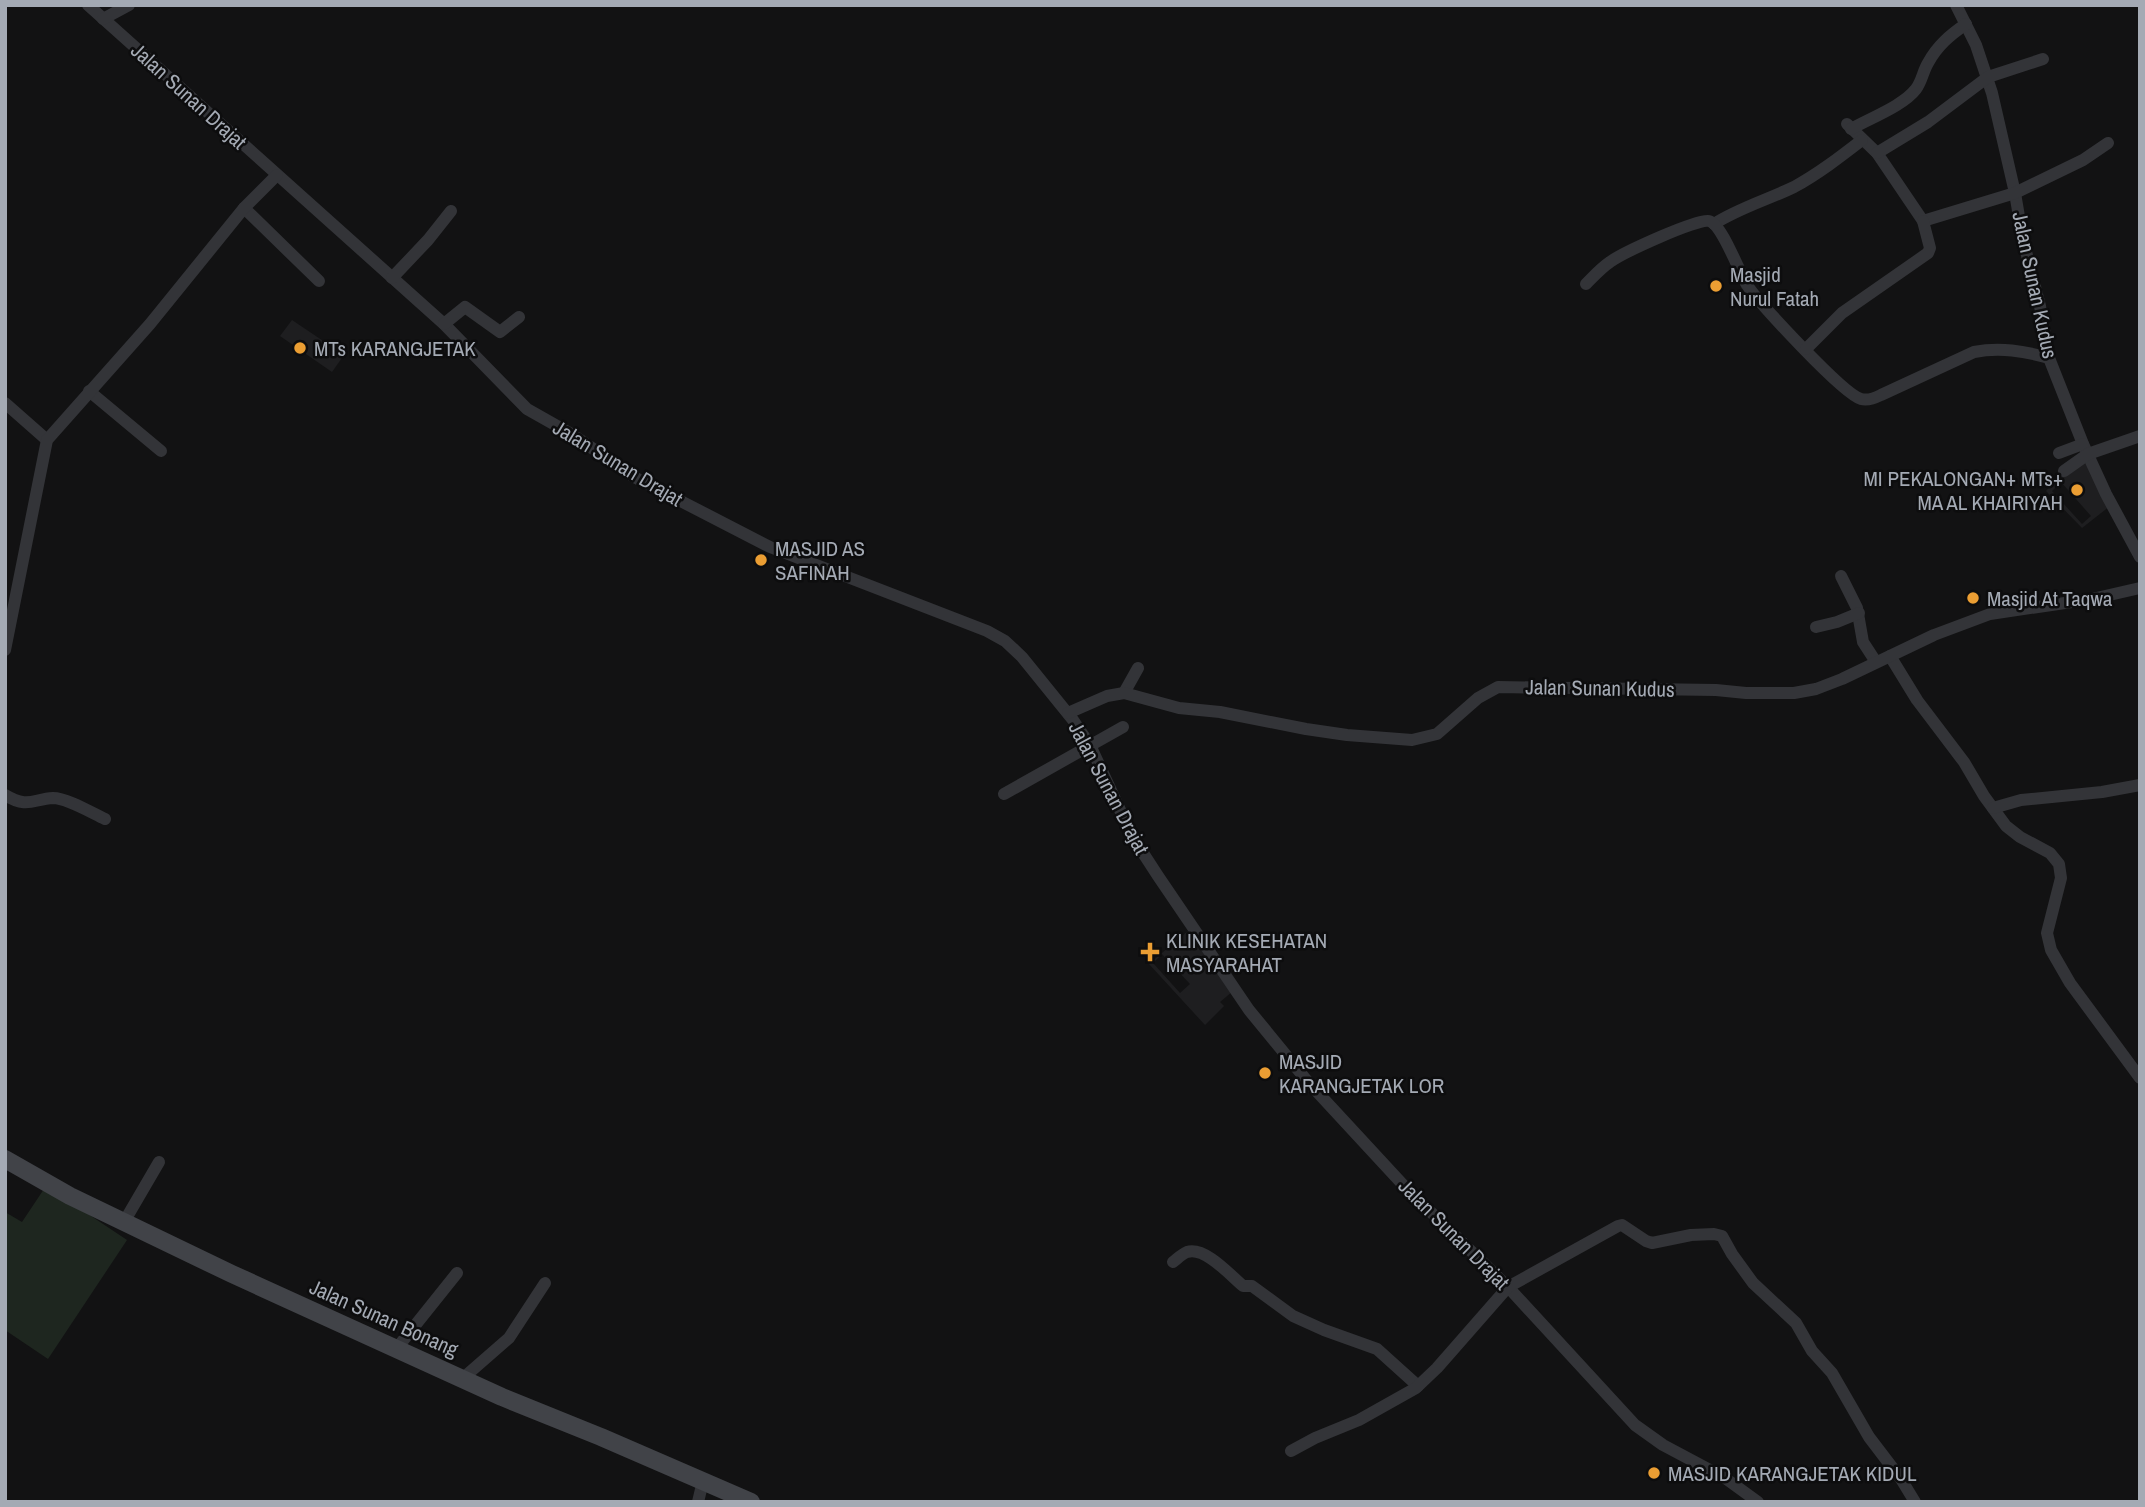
<svg xmlns="http://www.w3.org/2000/svg" width="2145" height="1507" font-family="'Archivo Narrow',sans-serif">
<style>
.built{fill:#1e1e20;fill-rule:evenodd}
.green{fill:#1e261f}
.lines{fill:none;stroke-linecap:round;stroke-linejoin:round}
.street{stroke:#333438;stroke-width:12}
.secondary{stroke:#414348;stroke-width:18}
.poi-dot{fill:#eb9e33;stroke:#0d0d0e;stroke-width:2.5}
.labels{text-anchor:middle;dominant-baseline:central;stroke-width:5;stroke-linejoin:round;paint-order:stroke}
.street-label{font-size:21px;fill:#a4aab4;stroke:#0d0d0e}
.poi-label{font-size:21px;fill:#a4aab4;stroke:#0d0d0e;text-anchor:start}
</style>
<rect width="100%" height="100%" fill="#121213"/>
<g class="built">
<path d="M292 320 344 355 332 372 280 336Z"/>
<path d="M2081 452 2110 506 2082 528 2046 491ZM2061 482 2091 516 2082 524 2052 491Z"/>
<path d="M1188 931 1233 991 1220 1002 1224 1006 1205 1025 1149 964ZM1162 954 1190 984 1180 993 1153 963Z"/>
</g>
<path class="green" d="M46 1186 127 1240 48 1359 5 1330V1212L22 1222Z"/>
<g class="lines">
<g class="street">
<path d="M88 5 444 324 527 409 573 435 634 477 770 547 987 631 1005 641 1022 657 1073 720 1090 745 1132 836 1158 876 1249 1010 1308 1082 1406 1188 1508 1287 1635 1425 1663 1445 1725 1478 1758 1502"/>
<path d="M1956 5 1976 45 1992 93 2015 193 2023 240 2040 306 2049 358 2083 444 2106 494 2140 557"/>
<path d="M103 19 129 5"/>
<path d="M1847 124 1877 153 1923 221 2015 193 2083 160 2108 143"/>
<path d="M1851 129C1870 118 1903 106 1916 89 1922 81 1923 71 1928 63 1937 46 1950 35 1966 24"/>
<path d="M1877 153 1928 122 1988 77 2043 59"/>
<path d="M244 208 319 281"/>
<path d="M1714 224C1739 208 1767 200 1794 187 1818 174 1840 157 1862 140"/>
<path d="M392 278 428 240 451 211"/>
<path d="M1586 284C1594 276 1601 268 1610 262 1622 253 1698 218 1709 221 1722 224 1739 272 1747 285 1759 303 1843 394 1861 399 1868 401 1875 398 1881 395L1974 352C2000 347 2024 351 2049 358"/>
<path d="M444 324 465 307 500 332 519 317"/>
<path d="M1806 349 1842 313 1928 253 1930 248 1923 221"/>
<path d="M89 391 161 451"/>
<path d="M5 403 47 440"/>
<path d="M2059 453 2083 444"/>
<path d="M2064 471 2088 454 2140 436"/>
<path d="M1841 576 1857 608 1863 642 1876 662"/>
<path d="M1816 627 1837 622 1859 613"/>
<path d="M5 650 47 440 150 324 244 208 277 175"/>
<path d="M1890 656 1917 700 1964 762 1984 796 2006 826 2020 837 2050 853 2059 864 2061 878 2047 933 2051 950 2070 983 2140 1078"/>
<path d="M1124 693 1138 668"/>
<path d="M1068 713 1107 696 1124 693 1179 708 1220 712 1306 729 1347 735 1412 740 1437 734 1478 698 1498 687 1716 690 1746 693H1794L1816 689 1842 679 1934 635 1990 614 2092 599 2140 588"/>
<path d="M1004 794 1123 727"/>
<path d="M5 795C28 809 33 799 53 798 67 798 92 813 105 819"/>
<path d="M1993 808 2021 800 2102 792 2140 785"/>
<path d="M124 1222 159 1162"/>
<path d="M1173 1262C1177 1259 1182 1254 1187 1252 1205 1246 1231 1276 1243 1286H1252L1293 1316 1324 1330 1377 1349 1418 1386"/>
<path d="M397 1348 457 1273"/>
<path d="M462 1379 509 1338 545 1283"/>
<path d="M1291 1451 1315 1438 1359 1420 1416 1388 1437 1368 1508 1287 1618 1226 1622 1225 1646 1241 1652 1243 1691 1235 1714 1234 1722 1236 1732 1254 1753 1283 1796 1323 1812 1351 1832 1373 1869 1437 1901 1479 1915 1502"/>
<path d="M698 1502 703 1481"/>
</g>
<path class="secondary" d="M5 1159 70 1196 232 1274 502 1397 601 1437 751 1502"/>
</g>
<g class="poi-dot">
<circle cx="1716" cy="286" r="7"/>
<circle cx="300" cy="348" r="7"/>
<circle cx="2077" cy="490" r="7"/>
<circle cx="761" cy="560" r="7"/>
<circle cx="1973" cy="598" r="7"/>
<path d="M1146.5 941.5h7v7h7v7h-7v7h-7v-7h-7v-7h7z"/>
<circle cx="1265" cy="1073" r="7"/>
<circle cx="1654" cy="1473" r="7"/>
</g>
<g class="labels">
<g class="street-label">
<text transform="translate(189 96) rotate(42)">Jalan Sunan Drajat</text>
<text transform="translate(2035 285) rotate(78)">Jalan Sunan Kudus</text>
<text transform="translate(618 463) rotate(31)">Jalan Sunan Drajat</text>
<text transform="translate(1600 688) rotate(1)">Jalan Sunan Kudus</text>
<text transform="translate(1109 788) rotate(62)">Jalan Sunan Drajat</text>
<text transform="translate(1454 1234) rotate(45)">Jalan Sunan Drajat</text>
<text transform="translate(384 1318) rotate(24)">Jalan Sunan Bonang</text>
</g>
<g class="poi-label">
<text x="1730" y="274">Masjid<tspan x="1730" dy="24">Nurul Fatah</tspan></text>
<text x="314" y="348">MTs KARANGJETAK</text>
<text x="2063" y="478" text-anchor="end">MI PEKALONGAN+ MTs+<tspan x="2063" dy="24">MA AL KHAIRIYAH</tspan></text>
<text x="775" y="548">MASJID AS<tspan x="775" dy="24">SAFINAH</tspan></text>
<text x="1987" y="598">Masjid At Taqwa</text>
<text x="1166" y="940">KLINIK KESEHATAN<tspan x="1166" dy="24">MASYARAHAT</tspan></text>
<text x="1279" y="1061">MASJID<tspan x="1279" dy="24">KARANGJETAK LOR</tspan></text>
<text x="1668" y="1473">MASJID KARANGJETAK KIDUL</text>
</g>
</g>
<rect width="2145" height="1507" fill="none" stroke="#a4aab4" stroke-width="14"/>
</svg>
